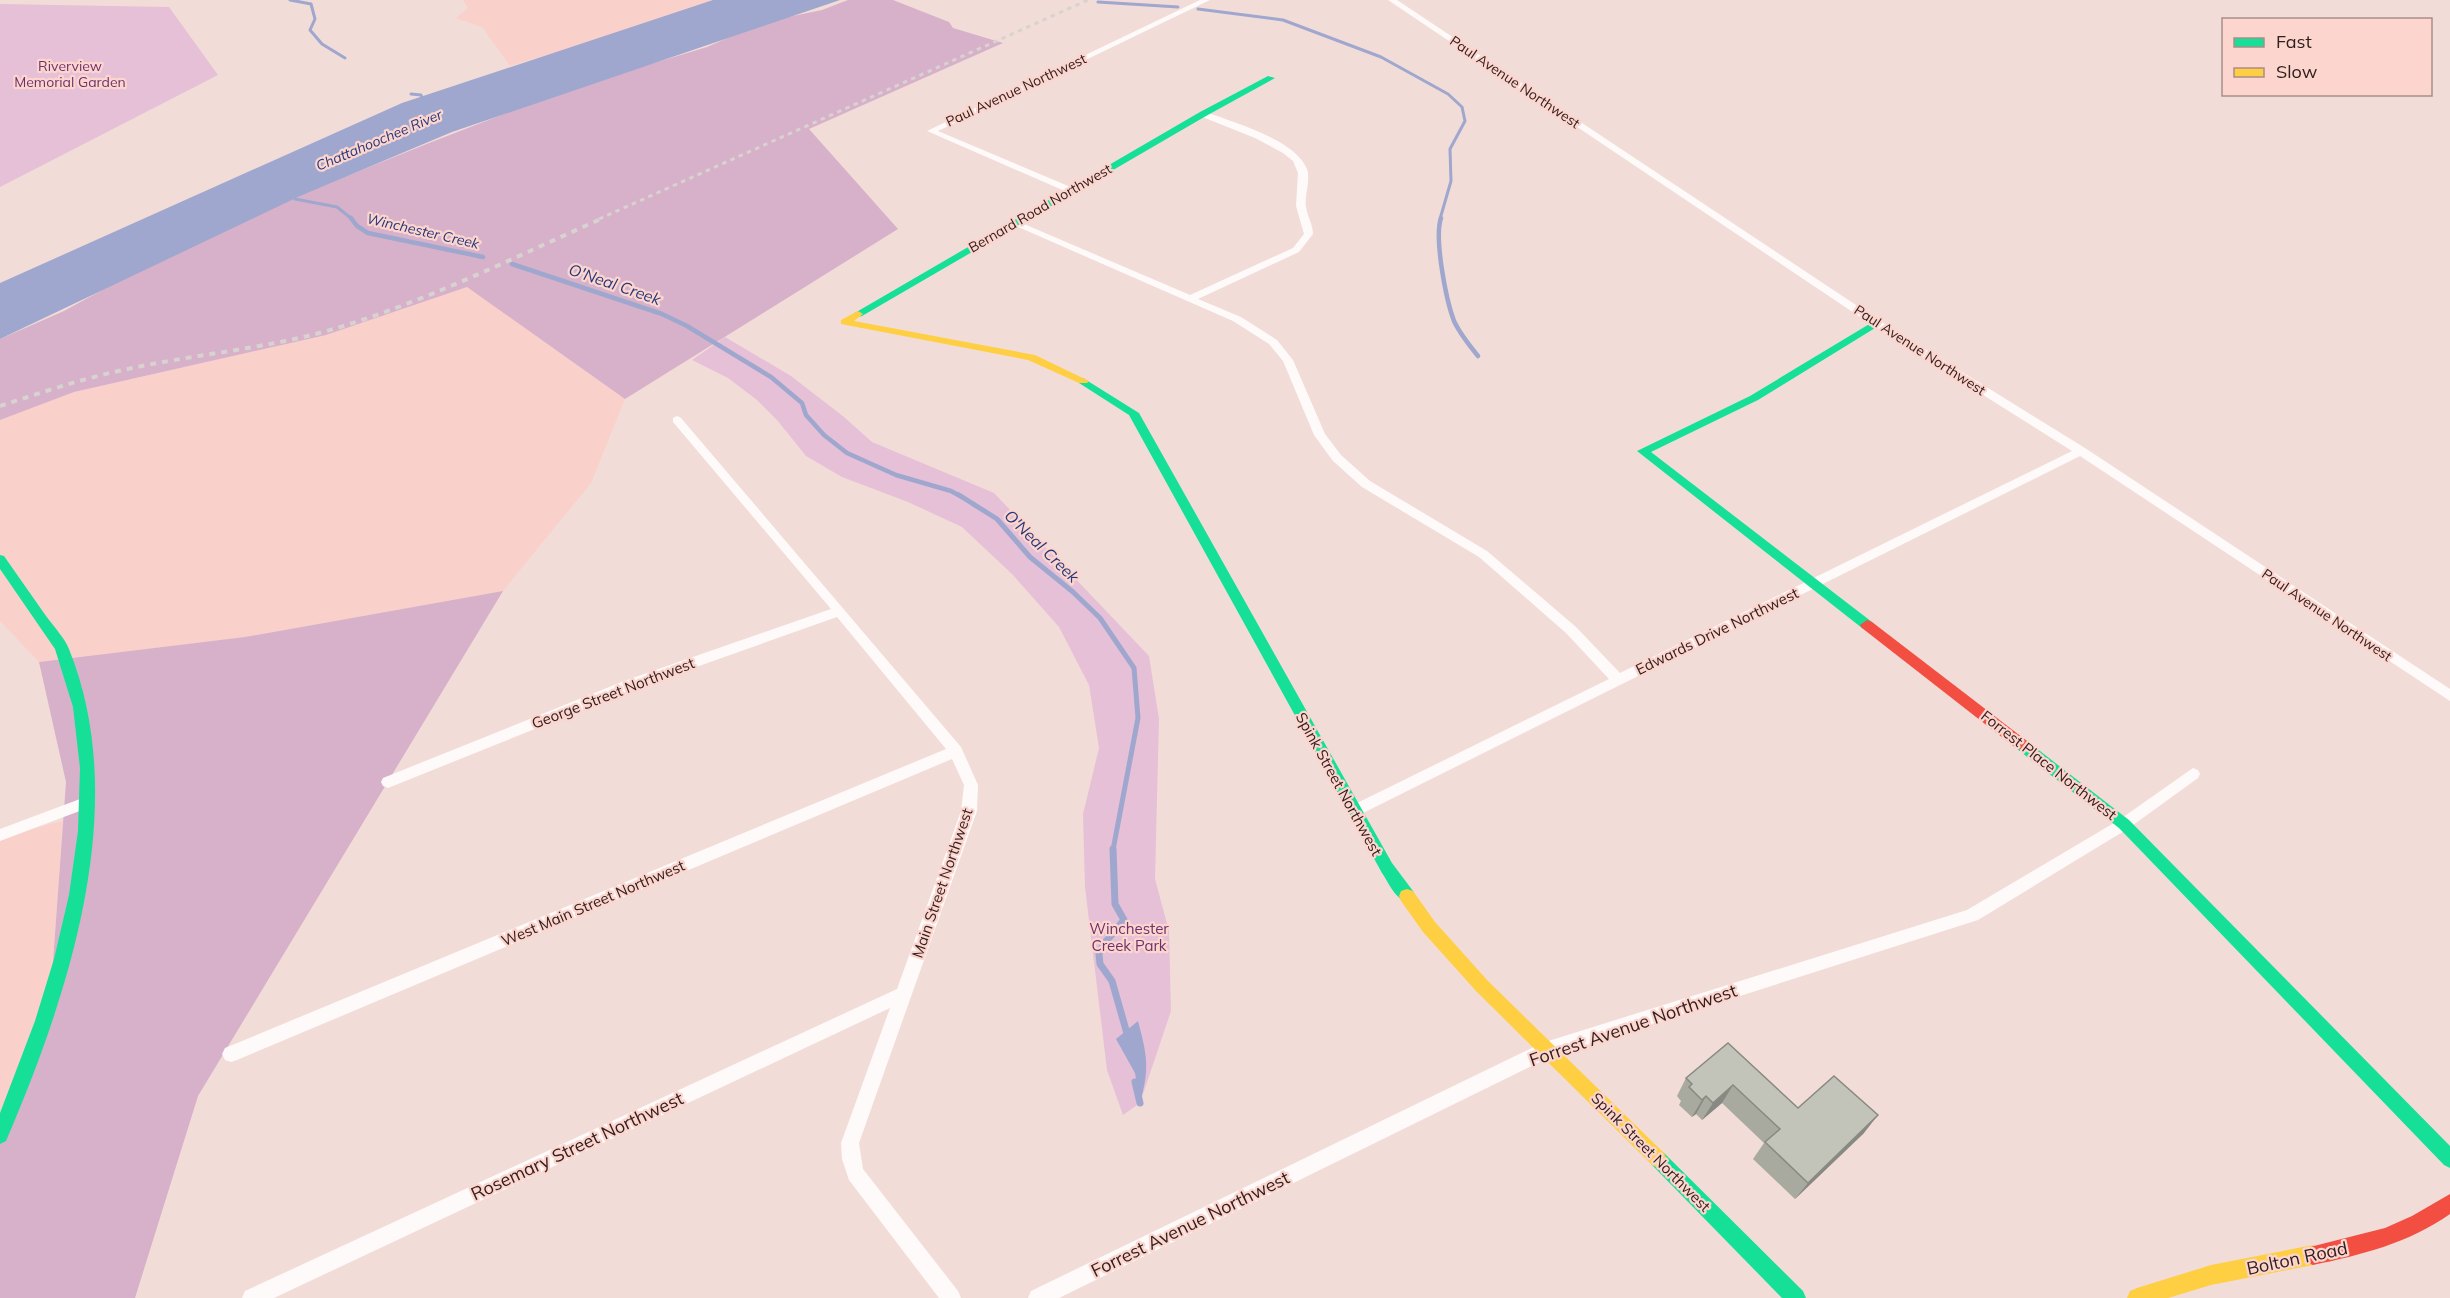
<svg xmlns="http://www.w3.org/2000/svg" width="2450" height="1298" font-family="Mulish,sans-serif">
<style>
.built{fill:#f9d0ca}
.green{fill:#e5c0d7}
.forest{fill:#d6b1c9}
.water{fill:#9fa7ce}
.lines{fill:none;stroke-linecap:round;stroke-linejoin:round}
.stream-far3{stroke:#9fa7ce;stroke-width:3}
.stream-far2{stroke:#9fa7ce;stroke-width:4.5}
.stream-far1{stroke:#9fa7ce;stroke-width:5}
.stream{stroke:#9fa7ce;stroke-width:7}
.street{fill:#fdfaf9;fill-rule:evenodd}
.fast{fill:#16e098;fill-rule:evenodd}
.slow{fill:#ffcf43;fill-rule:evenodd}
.jam{fill:#f24e42;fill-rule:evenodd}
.rail-far1{stroke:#d8d2d0;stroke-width:3;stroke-dasharray:4.5 4.5;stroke-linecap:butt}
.rail{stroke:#d8d2d0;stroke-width:4;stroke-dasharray:6 6;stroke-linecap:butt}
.wall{fill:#a8a99f}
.shaded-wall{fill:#888982}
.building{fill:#c3c4b9;stroke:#888982;stroke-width:1.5}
.labels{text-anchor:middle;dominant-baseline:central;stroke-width:4.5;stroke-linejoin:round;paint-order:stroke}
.far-park-label{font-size:14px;fill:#6e316c;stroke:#fcd5ce}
.far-street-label{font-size:14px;fill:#32201e;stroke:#fcd5ce}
.far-water-label{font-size:14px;font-style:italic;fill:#26387c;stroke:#fcd5ce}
.street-label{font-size:15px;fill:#32201e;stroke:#fcd5ce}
.park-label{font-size:15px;fill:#6e316c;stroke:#fcd5ce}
.water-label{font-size:16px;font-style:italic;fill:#26387c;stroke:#fcd5ce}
.near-street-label{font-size:18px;fill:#32201e;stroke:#fcd5ce}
</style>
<rect width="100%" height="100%" fill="#f2dcd8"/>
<g class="built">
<path d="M463 0H726L510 66 482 27 456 18 468 8Z"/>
<path d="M467 287 625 399 591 483 503 591 245 637 39 662 0 621V420L74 392 326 335Z"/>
<path d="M63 821 51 989 0 1136V837Z"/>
</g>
<g class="green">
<path d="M0 4 169 7 218 75 0 187Z"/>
<path d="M725 337 791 376 844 417 872 442 994 493 1149 656 1159 719 1155 879 1169 931 1171 1011 1140 1103 1123 1115 1107 1070 1085 887 1083 814 1099 748 1089 685 1059 627 1013 575 962 527 908 502 842 477 806 456 777 420 757 400 728 378 692 360Z"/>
</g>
<g class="forest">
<path d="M848 0H893L949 22 953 28 1003 43 809 129 898 229 625 399 467 287 326 335 74 392 0 420V339L64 311 212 230 429 143 522 107 634 69 707 47 764 22 822 10Z"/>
<path d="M503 591 198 1096 135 1298H0V1136L51 989 66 782 39 662 245 637Z"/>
</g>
<g class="water">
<path d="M713 0H840L452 132 300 196 0 339V283L402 103Z"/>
<path d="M1138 1021C1147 1055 1150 1068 1140 1103L1135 1073 1116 1039Z"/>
</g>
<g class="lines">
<g class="stream-far3">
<path d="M290 0 311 4 315 19 310 30 322 44 345 58"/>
<path d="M1098 2 1178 7"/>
<path d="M1198 9 1283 20 1381 57 1448 94 1462 107 1465 121 1450 149 1451 181 1440 219"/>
<path d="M411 94 421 95 423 101"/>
<path d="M295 199 337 207 352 219"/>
</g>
<g class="stream-far2">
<path d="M351 218 357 226 368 233 483 257"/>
<path d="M1441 218C1434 238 1446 300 1454 321 1460 334 1469 345 1478 356"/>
<path d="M512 264 662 314 687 326 771 377 802 403 806 415 824 435 847 453 896 475 951 491 962 497"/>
</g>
<path class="stream-far1" d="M959 495 997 519 1030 557 1073 592 1100 618 1134 668 1138 718 1113 850"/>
<g class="stream">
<path d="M1113 849 1115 904 1124 920 1103 945 1099 954 1100 964 1112 981 1128 1037"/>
<path d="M1135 1082 1140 1103"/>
</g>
<g class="street">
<path d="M1200 0H1210L938 131 1073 188V192H1067L927 131Z"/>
<path d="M1388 0H1397L1880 321 2085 448 2450 689V701L2080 456 1359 815 1354 817 1349 815 1346 811 1349 807 1609 679 1566 633 1479 557 1362 487 1333 461 1314 435 1283 361 1269 344 1233 321 1009 223 1017 221 1190 295 1293 248 1304 234 1296 206 1298 173 1293 161 1283 153 1255 138 1200 116V112H1206C1234 123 1295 139 1307 169 1311 181 1304 195 1306 207 1307 216 1313 224 1313 234L1299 252 1198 299 1241 317 1277 340 1293 360 1325 434 1341 455 1370 481 1487 551 1576 627 1620 673 2072 451 1872 325Z"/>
<path d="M677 416 681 418 961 747 978 785 977 811 859 1143 863 1169 958 1291 961 1298H939L849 1180 842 1159 841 1143 890 1008 274 1298H242L245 1291 897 989 961 811 964 785 952 759 237 1060 231 1062 225 1060 222 1054 225 1048 946 749 837 617 634 689 393 786 388 788 383 786 381 782 383 778 624 681 831 609 673 422V418Z"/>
<path d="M2193 768 2198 770 2200 774 2198 778 2129 828 1978 920 1552 1056 1059 1298H1028L1031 1291 1542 1043 1967 910 2119 820Z"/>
<path d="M88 796 93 798 95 802 93 806 0 841V829Z"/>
</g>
<g class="fast">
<path d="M1268 76 1275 78 1206 116 862 316 858 317 853 314 1200 112Z"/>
<path d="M1876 320 1881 323 1880 325 1758 400 1651 452 1872 622 1874 625 1867 630 1862 628 1637 451 1750 396Z"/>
<path d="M1083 378 1139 413 1392 863 1413 891 1415 896 1413 901C1398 906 1389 883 1382 873L1129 415 1079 383V379Z"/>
<path d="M0 555 4 556C18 576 32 596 46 616 54 627 64 637 69 649 132 805 69 994 6 1141L0 1144V1113L35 1021 54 959 69 895 78 831 80 768 73 707 55 649 0 569Z"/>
<path d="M2022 739 2027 741 2129 820 2450 1146V1168L2444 1165 2119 828 2017 749 2015 745 2017 741Z"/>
<path d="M1658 1150 1664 1153 1803 1291 1806 1298H1782L1652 1165 1649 1159 1652 1153Z"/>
</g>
<g class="slow">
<path d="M858 311 863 314 854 321 1035 355 1089 381 1087 383H1079L1028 360 841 324V320Z"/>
<path d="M1407 889 1413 891 1435 922 1488 981 1664 1153 1667 1159 1664 1165 1658 1168 1652 1165 1476 991 1423 932 1401 901 1399 896 1401 891Z"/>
<path d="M2313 1245 2320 1248 2323 1255 2320 1262 2313 1265 2211 1285 2168 1298H2127L2130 1291 2137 1288 2211 1265Z"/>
</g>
<g class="jam">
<path d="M1867 620 1872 622 2027 741 2029 745 2027 749H2017L1862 628 1860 625Z"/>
<path d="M2450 1194V1214C2409 1243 2361 1255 2313 1265L2306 1262 2303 1255 2306 1248 2385 1228 2412 1216Z"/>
</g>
<path class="rail-far1" d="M599 219 1088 0"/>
<path class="rail" d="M0 406C40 393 81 379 123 370 194 354 267 349 337 328 429 300 515 257 603 218"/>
</g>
<path class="wall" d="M1728 1043 1798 1108 1864 1133 1795 1199 1753 1159 1764 1143 1722 1103 1702 1120 1696 1114 1692 1117 1679 1105 1681 1101 1677 1096 1686 1078Z"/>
<g class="shaded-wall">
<path d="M1733 1085 1722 1103 1702 1120 1713 1103Z"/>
<path d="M1706 1096 1696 1114 1692 1117 1702 1100Z"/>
<path d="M1878 1115 1864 1133 1795 1199 1808 1183Z"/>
</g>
<path class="building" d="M1728 1043 1798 1108 1834 1076 1878 1115 1808 1183 1765 1142 1780 1129 1733 1085 1713 1103 1706 1096 1702 1100 1689 1087 1692 1084 1686 1078Z"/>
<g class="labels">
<g class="far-park-label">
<text x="70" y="66">Riverview<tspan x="70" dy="16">Memorial Garden</tspan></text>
</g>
<g class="far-street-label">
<text transform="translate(1515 82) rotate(34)">Paul Avenue Northwest</text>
<text transform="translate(1016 90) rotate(-25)">Paul Avenue Northwest</text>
<text transform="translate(1040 208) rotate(-30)">Bernard Road Northwest</text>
<text transform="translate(1920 350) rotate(33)">Paul Avenue Northwest</text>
<text transform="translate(2327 615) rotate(34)">Paul Avenue Northwest</text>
</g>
<g class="far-water-label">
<text transform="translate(379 140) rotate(-23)">Chattahoochee River</text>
<text transform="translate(423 231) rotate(13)">Winchester Creek</text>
</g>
<g class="street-label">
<text transform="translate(1717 631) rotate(-26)">Edwards Drive Northwest</text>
<text transform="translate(613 693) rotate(-21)">George Street Northwest</text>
<text transform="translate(2049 765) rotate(38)">Forrest Place Northwest</text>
<text transform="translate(1339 784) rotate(61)">Spink Street Northwest</text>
<text transform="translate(942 883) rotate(-71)">Main Street Northwest</text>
<text transform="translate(593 903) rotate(-23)">West Main Street Northwest</text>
<text transform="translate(1651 1152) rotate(45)">Spink Street Northwest</text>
</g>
<g class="park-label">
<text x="1129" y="928">Winchester<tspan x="1129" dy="17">Creek Park</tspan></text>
</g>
<g class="water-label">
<text transform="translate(615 284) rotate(19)">O'Neal Creek</text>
<text transform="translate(1042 546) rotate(44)">O'Neal Creek</text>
</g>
<g class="near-street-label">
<text transform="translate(1633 1025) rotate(-19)">Forrest Avenue Northwest</text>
<text transform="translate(577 1146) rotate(-25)">Rosemary Street Northwest</text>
<text transform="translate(1190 1224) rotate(-26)">Forrest Avenue Northwest</text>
<text transform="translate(2297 1258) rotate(-12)">Bolton Road</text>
</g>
</g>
<rect x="2222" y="18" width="210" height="78" fill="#fcd5ce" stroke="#ab8d88" stroke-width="1.5"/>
<rect x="2234" y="38" width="30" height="9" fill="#16e098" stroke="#ab8d88" stroke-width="1.5"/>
<text x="2276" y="48" font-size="18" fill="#32201e">Fast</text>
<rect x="2234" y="68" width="30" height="9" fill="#ffcf43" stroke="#ab8d88" stroke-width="1.5"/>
<text x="2276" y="78" font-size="18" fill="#32201e">Slow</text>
</svg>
